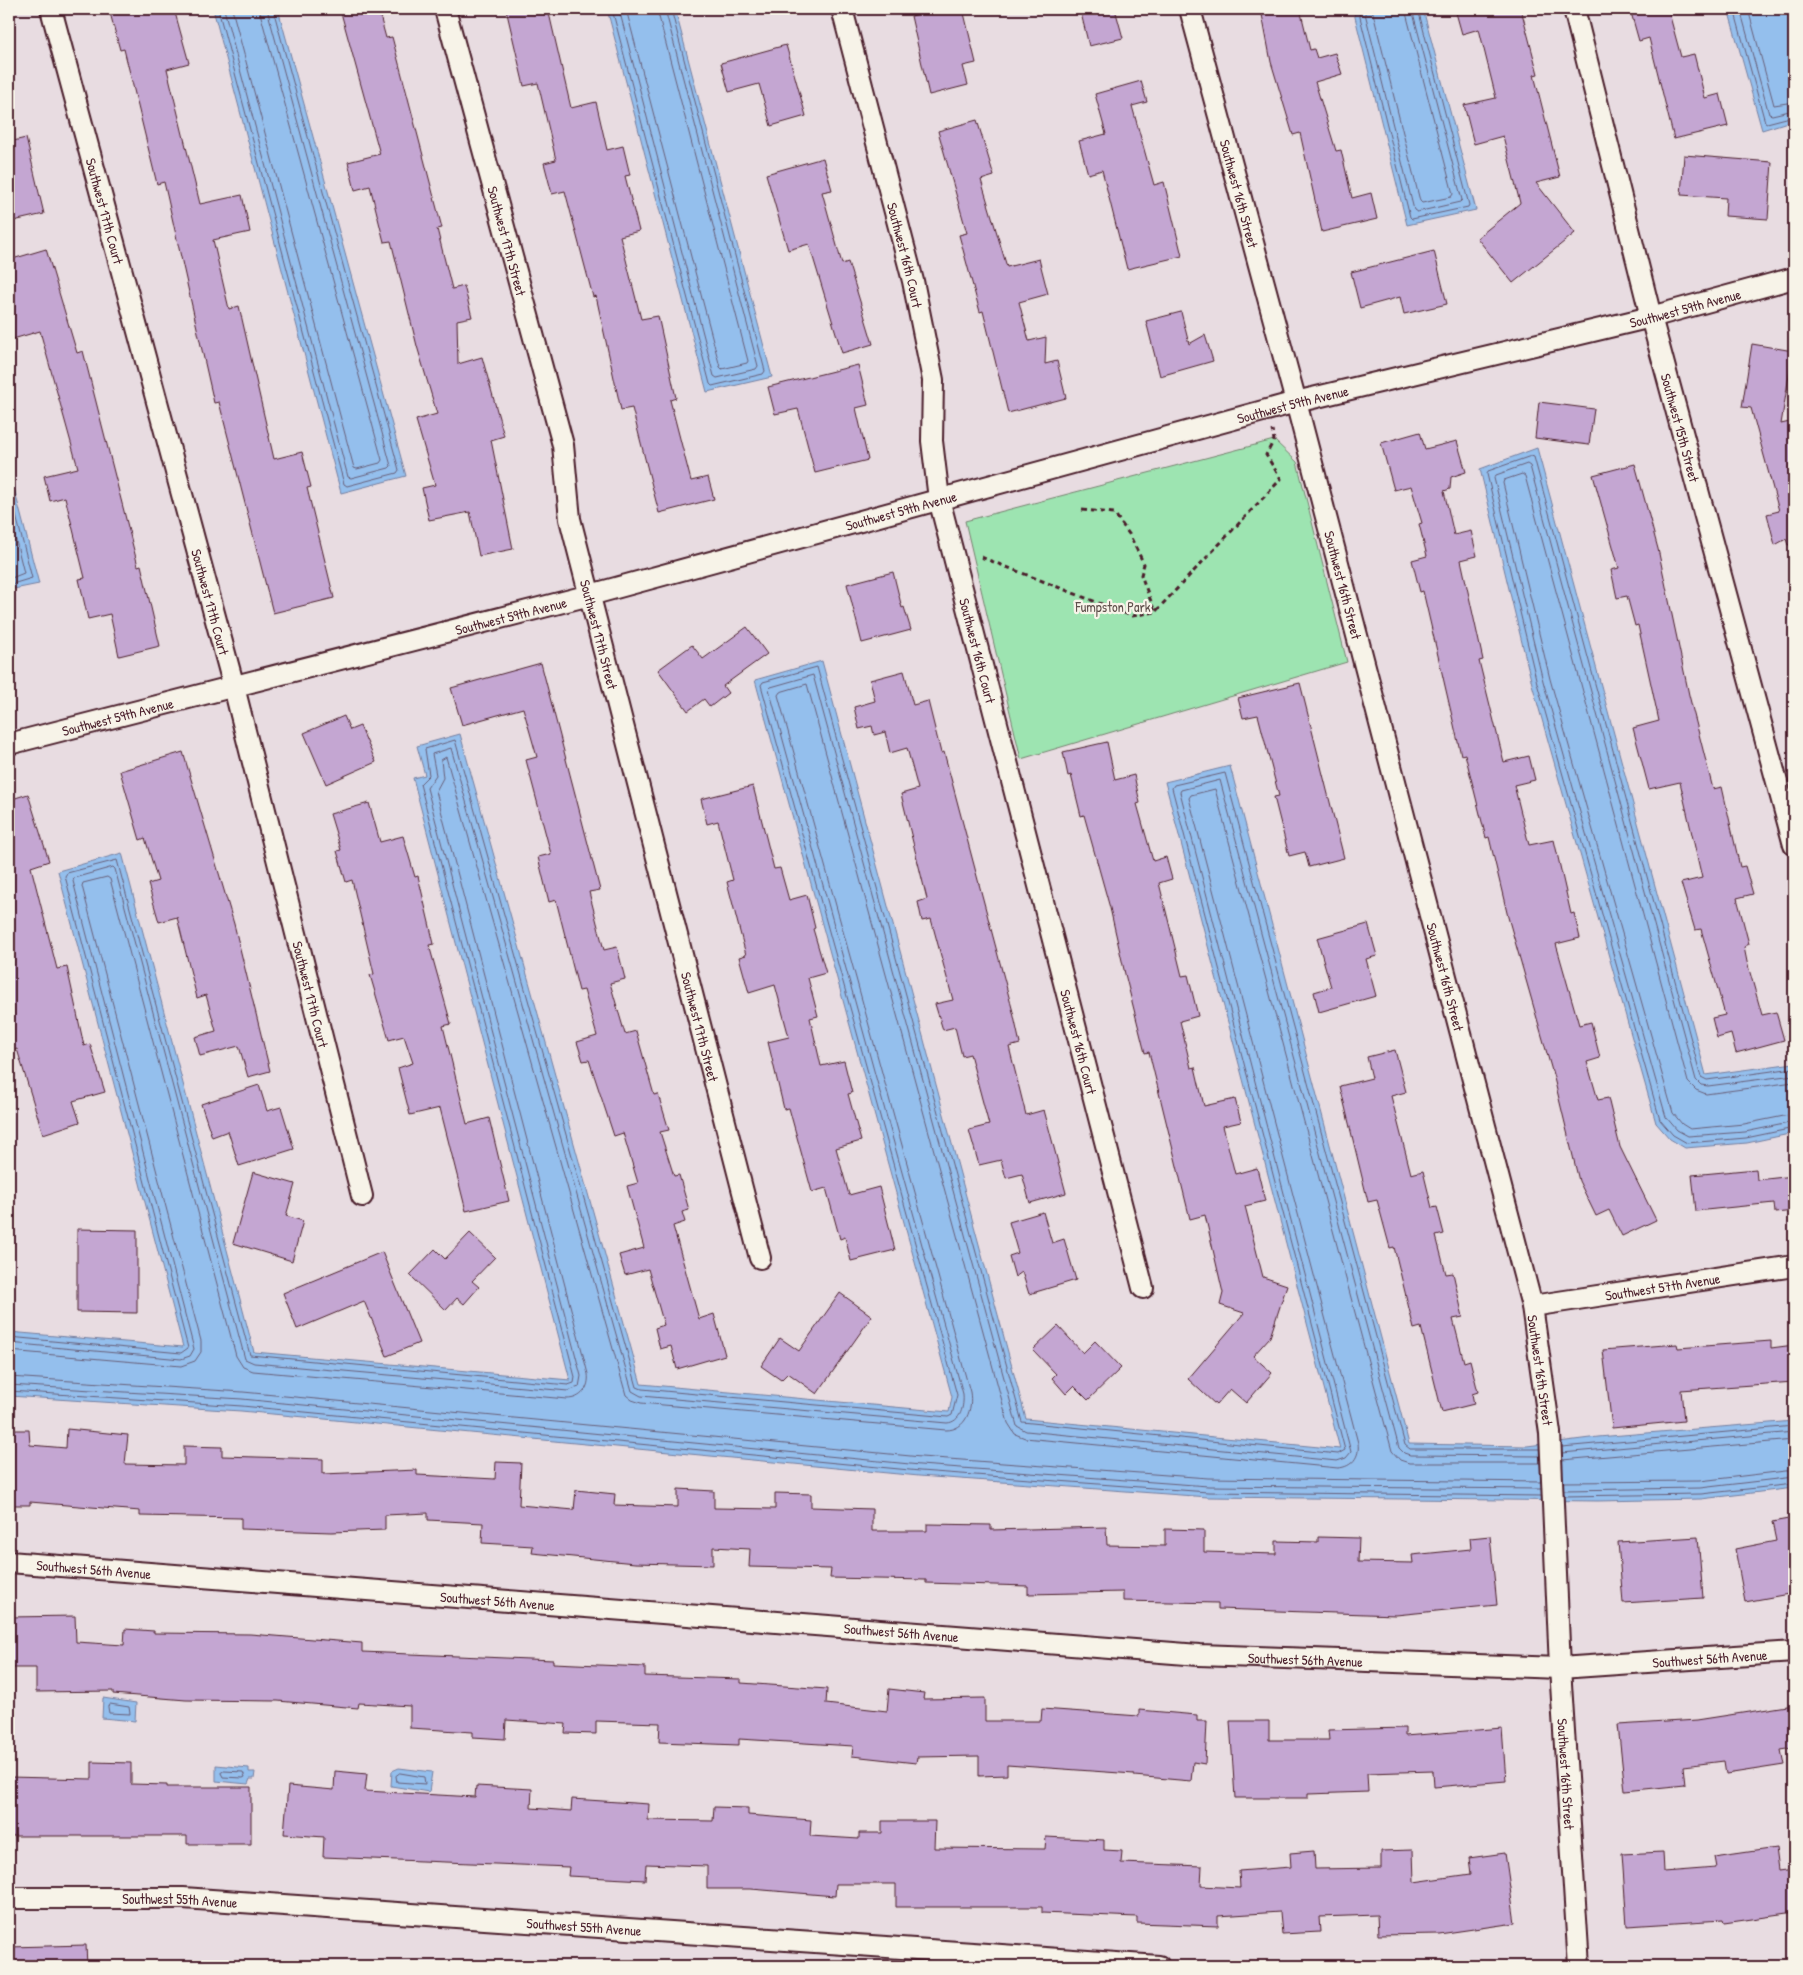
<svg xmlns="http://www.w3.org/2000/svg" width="1803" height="1975" font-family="'Patrick Hand',sans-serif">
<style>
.green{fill:#9de4b1;stroke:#74826e}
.water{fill:#94bfed;stroke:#767f9f}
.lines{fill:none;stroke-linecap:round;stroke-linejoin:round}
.shore{stroke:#685f79;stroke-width:1}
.building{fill:#c4a6d2;stroke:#4a1f2b}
.minor-casing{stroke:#4a1f2b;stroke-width:24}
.path{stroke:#4a1f2b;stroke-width:3;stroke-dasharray:5 4;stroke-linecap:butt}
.minor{stroke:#f7f3e8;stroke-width:20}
.labels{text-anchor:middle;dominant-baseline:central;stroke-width:4.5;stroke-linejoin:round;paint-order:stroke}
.street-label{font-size:14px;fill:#4a1f2b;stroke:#f7f3e8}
.park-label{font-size:14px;fill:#5f504c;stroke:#f7f3e8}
</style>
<rect width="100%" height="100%" fill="#e8dce1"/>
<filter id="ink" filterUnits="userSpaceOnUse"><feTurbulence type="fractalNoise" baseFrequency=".02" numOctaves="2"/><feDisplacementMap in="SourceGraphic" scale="10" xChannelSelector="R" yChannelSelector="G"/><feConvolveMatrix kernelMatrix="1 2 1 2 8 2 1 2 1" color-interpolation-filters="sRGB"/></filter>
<g filter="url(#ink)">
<path class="green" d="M1274 440 1297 462 1347 662 1021 759 965 521Z"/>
<g class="water">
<path d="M213 9H278L406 476 341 493Z"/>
<path d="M607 9H675L772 377 707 392Z"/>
<path d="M1353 9H1423L1476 210 1407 225Z"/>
<path d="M1728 9H1794V120L1762 130Z"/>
<path d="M1537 448 1706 1075 1794 1063V1133L1747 1143 1685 1148 1670 1139 1656 1123 1532 684 1480 469Z"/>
<path d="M9 469 39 584 9 590Z"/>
<path d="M822 661 1026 1419 1340 1449 1165 782 1230 766 1409 1444 1527 1446 1598 1437 1794 1421V1488L1701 1499 1598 1501 1208 1497 919 1476 241 1411 9 1396V1332L183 1347 58 871 122 853 254 1352 570 1380 413 778 425 775 417 746 460 734 641 1384 949 1412 952 1397 755 680Z"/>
<path d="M103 1698 136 1703 135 1721 102 1718Z"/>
<path d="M216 1765 249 1768V1772H255L254 1779H250L248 1784 216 1781Z"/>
<path d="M399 1768 432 1772 429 1792 391 1786 392 1771Z"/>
</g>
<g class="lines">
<g class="shore">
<path d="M218 9 344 484 347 486 397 473 399 470 273 9"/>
<path d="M224 9 348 477 351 478 389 468 391 466 267 9"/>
<path d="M232 9 354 468 357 469 380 463 382 460 259 9"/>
<path d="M612 9 710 384 712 386 763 374 765 371 671 9"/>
<path d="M619 9 714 376 717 378 756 369 758 366 665 9"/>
<path d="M626 9 720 367 722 369 747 363 748 361 657 9"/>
<path d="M1358 9 1410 217 1412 219 1468 207 1469 205 1418 9"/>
<path d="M1364 9 1414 210 1417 212 1460 202 1462 200 1412 9"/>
<path d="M1372 9 1420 201 1422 203 1451 197 1453 194 1405 9"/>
<path d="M1734 9 1765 122 1767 123 1794 116"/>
<path d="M1740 9 1769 114 1772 115 1794 110"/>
<path d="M1748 9 1774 105 1794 102"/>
<path d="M9 488 32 578 9 585"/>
<path d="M9 513 24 573 9 579"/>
<path d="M1794 1068 1707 1080 1701 1077 1534 457 1531 456 1488 471 1487 474 1537 683 1660 1120 1673 1135 1687 1143 1746 1138 1794 1128"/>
<path d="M1794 1075 1708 1086 1701 1085 1696 1080 1530 466 1527 464 1496 475 1494 478 1543 681 1666 1117 1677 1130 1688 1136 1745 1132 1794 1122"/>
<path d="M1794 1082 1706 1094 1696 1090 1688 1082 1525 476 1522 474 1504 480 1503 483 1550 679 1673 1113 1682 1124 1690 1129 1744 1124 1794 1114"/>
<path d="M9 1337 181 1353 188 1348 65 876 67 873 117 860 250 1355 568 1385 574 1383 575 1377 420 784 429 775 425 749 455 740 637 1387 642 1389 948 1417 952 1415 957 1395 761 685 763 682 817 667 1022 1422 1338 1454 1345 1450 1172 788 1174 785 1225 773 1405 1445 1410 1449H1539"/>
<path d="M9 1343 181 1359 190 1356 194 1349 73 881 74 878 113 867 115 869 245 1359 254 1363 568 1391 579 1387 581 1376 427 788 436 775 432 754 451 748 632 1391 641 1396 947 1423C961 1422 964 1406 963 1394L769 689 771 687 813 675 1017 1426 1026 1431 1337 1461 1346 1458 1351 1452 1180 792 1181 790 1220 780 1399 1448 1404 1453 1410 1455 1540 1456"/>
<path d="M9 1351 181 1366 195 1361 201 1352V1341L82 886 83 883 107 877 110 879 236 1356 243 1367 253 1371 567 1399C581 1399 590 1388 588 1374L436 791 443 778 441 760 446 757 626 1395 632 1400 641 1403 946 1430C966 1430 973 1409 970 1392L778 695 780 692 807 684 1008 1423 1015 1434 1025 1438 1338 1468C1352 1467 1360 1457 1358 1443L1189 798 1191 795 1215 789 1392 1451 1400 1460 1409 1463H1540"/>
<path d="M9 1377 243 1392 921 1457 1208 1478 1541 1482"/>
<path d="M9 1385 242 1399 920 1465 1208 1486 1541 1489"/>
<path d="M9 1391 242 1406 920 1471 1208 1492 1541 1496"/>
<path d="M1562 1447 1794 1426"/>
<path d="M1562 1453 1794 1432"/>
<path d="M1562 1460 1794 1440"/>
<path d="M1563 1482 1700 1481 1794 1470"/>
<path d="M1564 1490 1700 1488 1794 1477"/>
<path d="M1564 1496 1701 1494 1794 1484"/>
<path d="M110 1704 129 1707 130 1714 109 1713 108 1707Z"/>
<path d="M224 1771 243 1772 245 1777 243 1778 223 1777 221 1773Z"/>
<path d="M400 1773 424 1777 425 1784 397 1782 396 1776Z"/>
</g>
</g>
<g class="building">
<path d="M109 9H174L189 63 167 69 200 204 242 195 250 232 213 240 229 309 239 306 274 459 302 452 311 487 307 488 334 598 273 613 219 402 214 403 164 182 157 184 124 49 120 50Z"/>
<path d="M340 9H378L386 38 392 37 442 228 437 229 452 289 464 286 472 317 457 320 458 364 482 357 504 436 491 440 513 549 479 556 470 512 429 520 422 488 435 485 416 420 437 414 417 346 391 241 384 242 370 186 355 190 348 162 380 154Z"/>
<path d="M506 9H548L571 108 596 102 607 150 623 146 630 175 625 176 639 231 620 236 641 319 658 316 676 398 670 400 691 481 708 477 714 499 659 513 632 408 621 410 596 296 593 297 565 191 552 194 544 163 556 160 538 83 524 86Z"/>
<path d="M940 9H963L976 63 963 66 968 85 929 95 911 16Z"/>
<path d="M1080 9H1115L1123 38 1089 46Z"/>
<path d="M1261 9H1300L1310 50 1314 49 1317 58 1335 53 1342 74 1315 82 1336 151 1341 150 1352 198 1371 193 1377 219 1322 232 1300 133 1293 135 1271 62Z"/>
<path d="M1455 9H1521L1538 74 1534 75 1560 177 1536 183 1575 233 1513 283 1477 238 1520 203 1503 136 1474 144 1464 105 1496 98 1479 29 1462 34Z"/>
<path d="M1630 9H1668L1681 57 1694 54 1705 98 1720 94 1728 126 1674 139 1649 38 1639 41Z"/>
<path d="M786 45 806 116 771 126 759 84 729 92 721 63Z"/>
<path d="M1141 81 1147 102 1132 106 1154 185 1164 182 1182 256 1127 269 1102 170 1088 174 1079 141 1106 134 1095 94Z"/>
<path d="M977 120 994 176 981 180 1007 267 1039 259 1048 294 1019 302 1029 341 1046 337 1045 364 1057 361 1066 398 1008 413 983 311 980 312 959 235 967 233 938 131Z"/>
<path d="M26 138 44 214 9 222V142Z"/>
<path d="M1684 155 1772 162 1768 219 1725 216 1726 198 1681 195Z"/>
<path d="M823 158 832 190 822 192 842 264 848 262 873 344 842 353 809 244 788 250 766 174Z"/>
<path d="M46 249 77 353 83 351 138 566 141 565 160 646 119 656 110 614 88 619 79 579 85 578 65 497 50 501 44 476 78 468 40 331 13 339 9 323V260Z"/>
<path d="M1434 251 1447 304 1404 314 1400 297 1360 308 1351 272Z"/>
<path d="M1181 312 1189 344 1205 335 1213 361 1160 376 1146 321Z"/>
<path d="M1752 344 1793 351 1781 424 1794 421V544L1788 545 1786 539 1775 545 1767 514 1779 511 1751 408 1742 407Z"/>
<path d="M858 365 868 405 856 408 868 460 815 473 798 409 775 414 768 387Z"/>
<path d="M1539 402 1594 409 1589 445 1535 438Z"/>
<path d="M1420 432 1425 449 1457 441 1466 472 1451 477 1450 489 1444 491 1454 535 1471 531 1477 556 1461 560 1483 660 1479 661 1504 762 1529 756 1535 780 1514 785 1529 845 1554 840 1571 914 1574 913 1580 938 1556 944 1579 1025 1591 1022 1600 1058 1587 1062 1598 1100 1608 1098 1620 1147 1656 1220 1622 1236 1609 1210 1596 1216 1579 1181 1554 1078 1508 917 1489 837 1486 838 1465 754 1461 755 1423 591 1420 592 1412 560 1427 556 1419 524 1422 523 1411 486 1394 490 1381 443Z"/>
<path d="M1635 464 1658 549 1689 695 1713 789 1722 787 1740 867 1745 866 1753 894 1737 898 1749 944 1744 947 1747 962 1762 1015 1776 1012 1784 1040 1736 1053 1731 1034 1717 1038 1712 1018 1725 1015 1701 929 1695 930 1681 883 1702 878 1680 782 1649 789 1633 728 1659 721 1638 625 1635 626 1627 596 1617 598 1611 570 1619 568 1593 475Z"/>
<path d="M893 572 902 608 904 607 911 630 862 643 847 584Z"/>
<path d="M747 627 767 654 723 686 728 693 710 707 704 699 688 711 658 670 692 645 703 659Z"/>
<path d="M541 663 600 890 589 892 604 950 617 947 625 979 610 983 625 1034 636 1031 654 1095 658 1094 669 1130 660 1132 674 1176 679 1175 689 1210 682 1212 685 1222 673 1226 699 1319 714 1314 725 1355 677 1369 671 1346 660 1349 655 1328 664 1325 648 1269 625 1275 619 1255 644 1248 627 1186 638 1183 623 1133 614 1136 589 1060 583 1061 577 1042 597 1036 584 990 579 991 556 900 549 902 538 857 551 854 526 760 537 757 523 708 462 725 451 688Z"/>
<path d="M904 671 913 705 928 701 941 753 944 752 1013 1012 1020 1044 1009 1047 1026 1115 1044 1110 1066 1193 1030 1203 1022 1174 1006 1178 1001 1160 979 1165 969 1130 989 1125 970 1054 962 1056 955 1027 943 1030 935 1004 953 1000 931 919 922 921 918 902 927 899 901 794 918 789 907 748 890 753 885 732 874 735 872 726 859 729 854 707 875 701 870 680Z"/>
<path d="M1300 683 1344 858 1309 867 1305 852 1289 856 1274 797 1279 796 1258 715 1243 718 1238 698Z"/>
<path d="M344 716 350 730 360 726 376 762 326 784 304 733Z"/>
<path d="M1107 742 1115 780 1134 775 1140 803 1137 804 1153 861 1166 857 1172 879 1159 883 1182 976 1188 975 1198 1016 1180 1021 1191 1068 1195 1067 1204 1106 1235 1099 1241 1122 1223 1126 1235 1174 1257 1168 1265 1201 1245 1206 1263 1277 1287 1285 1270 1337 1253 1356 1272 1373 1246 1403 1230 1389 1216 1405 1188 1379 1244 1313 1220 1305 1223 1293 1205 1215 1190 1219 1149 1052 1145 1053 1125 974 1110 908 1084 815 1081 816 1071 775 1068 776 1063 752Z"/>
<path d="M183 752 234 924 270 1071 248 1077 239 1046 200 1056 195 1037 216 1031 206 995 197 998 177 917 159 922 148 884 158 881 145 838 140 840 120 771Z"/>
<path d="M753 786 774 869 780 868 789 900 807 895 815 928 813 929 826 973 808 978 818 1016 810 1018 821 1066 844 1061 852 1093 848 1094 861 1141 836 1148 849 1195 879 1187 895 1250 851 1261 845 1237 840 1239 826 1188 812 1192 789 1108 784 1109 768 1042 789 1037 775 985 749 993 739 957 746 955 727 882 733 880 718 821 707 824 701 799Z"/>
<path d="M28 794 49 861 31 867 57 969 67 967 84 1046 90 1044 105 1092 73 1101 80 1122 43 1134 17 1049 14 1050 9 1025V800Z"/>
<path d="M369 803 380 842 403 836 415 877 418 876 434 944 429 945 451 1024 443 1026 467 1124 489 1118 509 1201 466 1211 440 1108 410 1115 398 1068 413 1063 404 1036 389 1040 370 975 374 974 352 880 346 882 337 851 341 850 330 814Z"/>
<path d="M1368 924 1377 956 1366 959 1376 996 1319 1012 1314 992 1331 987 1317 938Z"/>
<path d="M1395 1050 1406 1092 1391 1096 1411 1174 1423 1171 1432 1208 1437 1207 1444 1234 1436 1236 1446 1274 1453 1273 1463 1317 1453 1319 1464 1362 1470 1360 1478 1392 1472 1394 1474 1404 1442 1412 1421 1327 1414 1329 1394 1247 1390 1248 1377 1200 1368 1202 1340 1086 1372 1078 1367 1057Z"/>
<path d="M259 1085 267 1111 281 1107 294 1149 239 1166 228 1131 212 1137 201 1104Z"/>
<path d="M1756 1169 1757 1180 1794 1176V1211L1775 1213 1774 1203 1696 1211 1692 1175Z"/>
<path d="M253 1172 295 1184 286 1216 303 1221 292 1261 233 1243Z"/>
<path d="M1043 1212 1052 1243 1064 1239 1076 1280 1029 1294 1022 1272 1015 1277 1009 1256 1018 1253 1009 1222Z"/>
<path d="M77 1229 137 1230V1313L77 1312Z"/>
<path d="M470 1233 495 1257 472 1281 479 1287 464 1304 457 1298 446 1310 410 1275 435 1249 445 1259Z"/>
<path d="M382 1252 419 1343 387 1356 364 1301 297 1329 283 1293Z"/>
<path d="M840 1293 872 1316 817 1394 788 1373 781 1380 761 1366 780 1338 799 1351Z"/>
<path d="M1058 1326 1083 1353 1095 1341 1121 1368 1088 1400 1074 1386 1066 1394 1052 1378 1056 1374 1033 1350Z"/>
<path d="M1771 1341V1348L1794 1345V1382L1681 1390 1684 1421 1612 1428 1603 1350 1677 1344 1678 1348Z"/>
<path d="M67 1429 128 1435 125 1464 184 1465V1446L222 1447V1456L323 1459V1474L417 1470V1475L495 1479 496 1462 521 1463 519 1505 574 1510 576 1490 615 1494 614 1505 678 1507V1489L714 1491V1508L775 1509V1493L811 1494V1507L872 1509V1531H927V1524L991 1525V1530L1106 1527 1107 1545 1165 1546V1529L1204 1530V1552L1276 1554V1541L1318 1542V1537L1359 1538 1358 1562 1413 1563 1412 1555 1471 1549 1470 1538 1490 1536 1497 1605 1396 1615 1218 1609V1603L1123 1601V1592L1028 1594V1586L926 1583V1580L830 1578 831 1569 749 1567 750 1549 713 1547V1565L635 1563 532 1553 533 1546 482 1543 483 1523 428 1520V1513L385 1515V1530L331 1532 241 1529V1518L140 1516V1511L30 1502V1505H9V1430H29L30 1445 66 1448Z"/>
<path d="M1794 1518V1593L1745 1602 1735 1549 1776 1541 1772 1522Z"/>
<path d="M1698 1537 1703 1598 1623 1603 1618 1542Z"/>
<path d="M75 1616 76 1642 124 1645 125 1629 154 1631V1633L250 1634 362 1643V1652L553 1660V1663L645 1667V1676L741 1679V1683L827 1689 826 1704 887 1711 889 1689 924 1693 923 1699 985 1698V1721H1041L1042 1709 1139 1716V1710L1197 1715V1721H1207L1205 1764 1193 1762 1191 1781 1134 1776V1774L1007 1765V1775L979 1776V1756L917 1757 916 1763 852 1756 853 1746 739 1739V1745L659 1742 660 1723 596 1721V1734L565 1733 566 1724 506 1720 505 1739 473 1737V1732L410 1728V1706L359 1703 358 1708 278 1701 186 1700 113 1694V1691L36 1692V1668H9V1617Z"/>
<path d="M1794 1705V1748L1781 1750 1784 1765 1726 1774 1724 1761 1683 1766 1685 1785 1625 1791 1618 1725 1697 1720Z"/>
<path d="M1230 1721H1269V1740H1329L1328 1730 1405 1728V1736L1502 1728 1506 1781 1434 1787 1433 1771 1367 1773 1368 1792 1308 1794V1798H1235Z"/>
<path d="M92 1762 131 1763V1784L167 1785V1787H251V1844H187V1836H9V1777L92 1779Z"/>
<path d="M335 1771 367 1774 365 1791 475 1797 476 1786 532 1789 531 1808 571 1811 572 1799 649 1804 648 1820 713 1821 714 1807 748 1808V1815L811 1820 810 1836 859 1839V1833H882V1821H935L934 1848 1045 1849 1046 1837 1104 1840V1850L1122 1851 1121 1863 1202 1866 1201 1886 1240 1888 1239 1871 1291 1867 1290 1853 1314 1851 1315 1869 1381 1868V1851L1413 1850 1414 1882 1471 1874 1469 1858 1505 1853 1515 1923 1439 1934 1378 1935 1377 1915 1319 1917 1320 1932 1282 1934 1280 1912 1218 1916V1926L1137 1923V1917L1042 1913V1907H896V1884H836L835 1896 751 1889H707V1866L646 1864 645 1880 568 1876 569 1867 323 1857 324 1837 284 1834 288 1786 334 1790Z"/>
<path d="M1776 1848 1779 1871 1794 1869V1913L1724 1923 1723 1920 1627 1926 1622 1854 1663 1852 1664 1872 1716 1868 1714 1857Z"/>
<path d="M86 1945 87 1966H9V1947Z"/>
</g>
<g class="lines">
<g class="minor-casing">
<g id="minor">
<path id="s1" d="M51 9 234 687 362 1196"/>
<path id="s2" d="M445 9 563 445 570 519 760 1258"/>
<path id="s3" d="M842 9 913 281 933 380 932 441 939 499 1143 1288"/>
<path id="s4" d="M1190 9 1296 402 1532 1306 1550 1433 1560 1668 1579 1966"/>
<path id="s5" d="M1574 9 1651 317 1794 845"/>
<path id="s6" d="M9 744 590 595 1296 402 1651 317 1794 278"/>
<path id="s7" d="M1532 1306 1794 1266"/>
<path id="s8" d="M9 1562 1199 1655 1560 1668 1794 1652"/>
<path id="s9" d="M9 1898H183L1159 1966"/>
</g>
</g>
<g class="path">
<path d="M1082 510 1114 513 1129 534 1144 564 1141 575 1155 612 1281 479 1266 455 1274 440 1272 430"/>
<path d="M981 557 1132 616 1155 612"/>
</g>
<use href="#minor" class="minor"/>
</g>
</g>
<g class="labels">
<g class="street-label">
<text stroke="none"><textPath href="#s4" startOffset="191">Southwest 16th Street</textPath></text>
<text stroke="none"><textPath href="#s1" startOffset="209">Southwest 17th Court</textPath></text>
<text stroke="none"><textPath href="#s2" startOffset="240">Southwest 17th Street</textPath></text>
<text stroke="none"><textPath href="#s3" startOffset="254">Southwest 16th Court</textPath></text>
<text stroke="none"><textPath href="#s6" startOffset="1732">Southwest 59th Avenue</textPath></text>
<text stroke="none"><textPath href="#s6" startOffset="1328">Southwest 59th Avenue</textPath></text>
<text stroke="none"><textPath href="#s5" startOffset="432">Southwest 15th Street</textPath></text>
<text stroke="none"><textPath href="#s6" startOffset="922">Southwest 59th Avenue</textPath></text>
<text stroke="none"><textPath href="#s4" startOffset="596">Southwest 16th Street</textPath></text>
<text stroke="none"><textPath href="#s1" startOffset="614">Southwest 17th Court</textPath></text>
<text stroke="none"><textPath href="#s6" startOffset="518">Southwest 59th Avenue</textPath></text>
<text stroke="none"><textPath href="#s2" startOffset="645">Southwest 17th Street</textPath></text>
<text stroke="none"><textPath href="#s3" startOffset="658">Southwest 16th Court</textPath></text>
<text stroke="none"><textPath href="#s6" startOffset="112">Southwest 59th Avenue</textPath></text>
<text stroke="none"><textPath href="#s4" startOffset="1001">Southwest 16th Street</textPath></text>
<text stroke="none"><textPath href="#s1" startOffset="1019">Southwest 17th Court</textPath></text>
<text stroke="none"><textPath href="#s2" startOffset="1050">Southwest 17th Street</textPath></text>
<text stroke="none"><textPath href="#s3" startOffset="1062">Southwest 16th Court</textPath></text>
<text stroke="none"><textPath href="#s7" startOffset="132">Southwest 57th Avenue</textPath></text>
<text stroke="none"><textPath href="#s4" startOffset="1406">Southwest 16th Street</textPath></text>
<text stroke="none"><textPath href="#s8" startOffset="85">Southwest 56th Avenue</textPath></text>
<text stroke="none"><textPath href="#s8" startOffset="490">Southwest 56th Avenue</textPath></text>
<text stroke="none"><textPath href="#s8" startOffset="895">Southwest 56th Avenue</textPath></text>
<text stroke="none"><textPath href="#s8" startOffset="1705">Southwest 56th Avenue</textPath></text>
<text stroke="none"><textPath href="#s8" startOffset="1300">Southwest 56th Avenue</textPath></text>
<text stroke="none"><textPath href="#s4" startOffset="1811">Southwest 16th Street</textPath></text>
<text stroke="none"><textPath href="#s9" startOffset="171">Southwest 55th Avenue</textPath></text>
<text stroke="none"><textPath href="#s9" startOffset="576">Southwest 55th Avenue</textPath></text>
</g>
<g class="park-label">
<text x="1113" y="606">Fumpston Park</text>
</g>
</g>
<rect width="1803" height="1975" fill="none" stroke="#f7f3e8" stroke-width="30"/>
<rect x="15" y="15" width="1773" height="1945" fill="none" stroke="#4a1f2b" stroke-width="2" filter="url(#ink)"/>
</svg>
